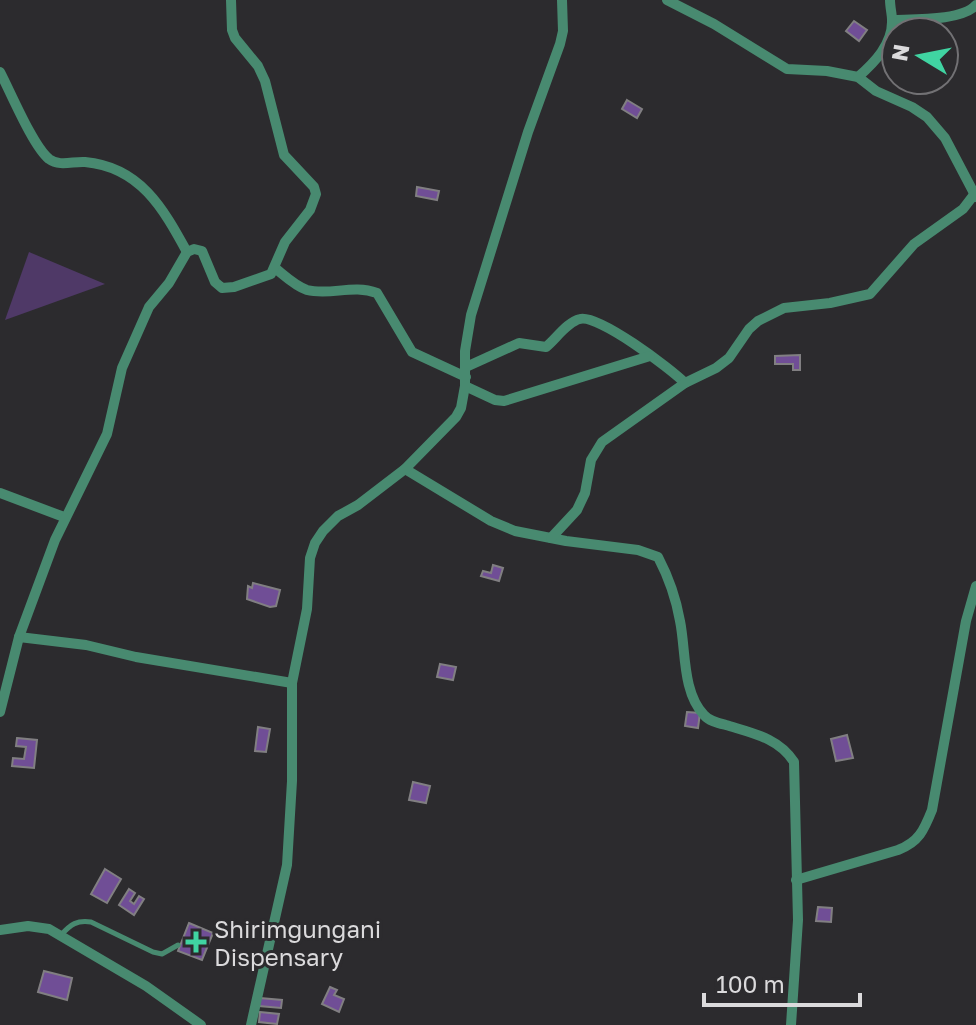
<svg xmlns="http://www.w3.org/2000/svg" width="976" height="1025" font-family="'Golos Text',sans-serif">
<style>
.green{fill:#4f3967}
.building{fill:#704e96;stroke:#817f82;stroke-width:2}
.lines{fill:none;stroke-linecap:round;stroke-linejoin:round}
.service{stroke:#488a70;stroke-width:5}
.minor{stroke:#488a70;stroke-width:10}
.poi-dot{fill:#40d4a2;stroke:#2c2b2e;stroke-width:3}
.labels{text-anchor:middle;dominant-baseline:central;stroke-width:6;stroke-linejoin:round;paint-order:stroke}
.poi-label{font-size:24px;fill:#dbdadc;stroke:#2c2b2e;text-anchor:start}
</style>
<rect width="100%" height="100%" fill="#2c2b2e"/>
<path class="green" d="M29 252 105 284 5 320Z"/>
<g class="building">
<path d="M854 21 867 30 859 41 846 31Z"/>
<path d="M627 100 642 109 637 118 622 109Z"/>
<path d="M417 187 439 191 437 200 416 196Z"/>
<path d="M800 355V370H793V364H775V356Z"/>
<path d="M493 565 503 568 499 581 481 576 483 571 491 573Z"/>
<path d="M253 583 280 590 276 606 270 607 247 599 248 586 252 588Z"/>
<path d="M440 664 456 667 453 680 437 677Z"/>
<path d="M687 712 700 713 698 728 685 726Z"/>
<path d="M258 727 270 729 266 752 255 751Z"/>
<path d="M847 735 853 758 836 761 831 739Z"/>
<path d="M17 738 37 740 34 768 12 766 13 758 24 759 26 747 16 746Z"/>
<path d="M413 782 430 786 426 803 409 800Z"/>
<path d="M105 869 121 879 107 903 91 894Z"/>
<path d="M129 889 135 893 130 901 134 904 139 896 144 899 134 915 119 905Z"/>
<path d="M818 907 832 908 831 922 816 921Z"/>
<path d="M189 923 213 933 202 960 178 951Z"/>
<path d="M44 971 72 978 67 1000 38 992Z"/>
<path d="M330 987 337 990 334 995 344 999 339 1012 322 1004Z"/>
<path d="M260 998 282 1000 281 1008 259 1006Z"/>
<path d="M260 1012 279 1014 277 1024 259 1022Z"/>
</g>
<g class="lines">
<path class="service" d="M61 935C71 924 77 920 91 922L153 952 162 954 178 945"/>
<g class="minor">
<path d="M667 0 714 24 787 69 827 71 858 77 876 91 912 107 927 117 945 138 976 197"/>
<path d="M892 20C914 19 962 21 976 5"/>
<path d="M0 72C11 93 33 146 49 159 60 167 73 161 85 162 140 167 163 208 187 252"/>
<path d="M858 77C874 63 893 44 892 20 892 14 890 7 890 0"/>
<path d="M275 268C285 276 295 286 307 290 330 296 353 284 377 293L412 352 466 377"/>
<path d="M466 367 519 343 546 347C556 339 567 322 580 319 598 314 670 368 685 383"/>
<path d="M465 386 495 400 504 401 650 356"/>
<path d="M405 469 491 521 515 531 566 541 638 550 658 557C669 578 676 598 680 621 686 650 682 692 704 715 709 721 718 723 726 725 752 733 779 738 794 762L798 920 791 1025"/>
<path d="M0 493 64 517"/>
<path d="M551 538 577 510 585 493 591 460 602 442 685 383 716 368 729 358 749 329 758 321 784 308 830 303 870 294 914 244 963 209 976 192"/>
<path d="M19 637 86 645 136 657 292 683"/>
<path d="M0 712 19 637 55 540 107 434 122 368 149 307 169 283 187 252 194 249 202 251 215 282 222 288 234 287 271 274 285 242 310 210 316 194 314 187 284 155 265 81 258 66 235 38 232 30 231 0"/>
<path d="M796 880 898 850C919 842 924 830 932 810L966 621 976 586"/>
<path d="M0 930 28 926 49 929 146 986 201 1025"/>
<path d="M251 1025 287 865 292 781V683L307 609 310 558 315 543 323 531 338 516 358 505 405 469 456 417 461 408 465 386V351L471 315 528 132 560 44 563 31 562 0"/>
</g>
</g>
<path class="poi-dot" d="M192 930h8v8h8v8h-8v8h-8v-8h-8v-8h8z"/>
<g class="labels">
<g class="poi-label">
<text x="214" y="928">Shirimgungani<tspan x="214" dy="28">Dispensary</tspan></text>
</g>
</g>
<g transform="translate(920 56) rotate(280)"><circle r="38" fill="#2c2b2e" stroke="#727174" stroke-width="2"/>
<path d="M0-6L14 30L0 20L-14 30Z" fill="#40d4a2"/>
<text y="-12" font-size="22" font-weight="bold" text-anchor="middle" fill="#dbdadc">N</text>
</g>
<path d="M704 993v12h156v-12" fill="none" stroke="#dbdadc" stroke-width="4"/>
<text x="716" y="993" font-size="24" fill="#dbdadc" stroke="#2c2b2e" stroke-width="6" paint-order="stroke">100 m</text>
</svg>
